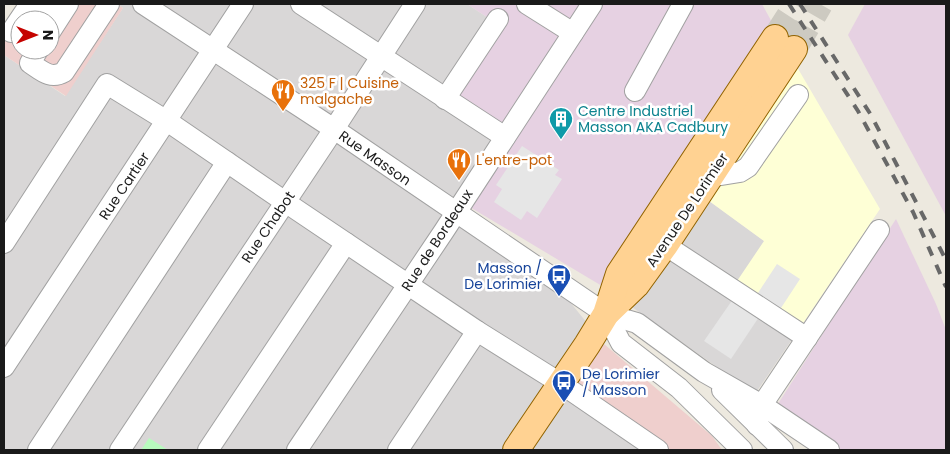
<svg xmlns="http://www.w3.org/2000/svg" width="950" height="454" font-family="Poppins,sans-serif">
<style>
.residential{fill:#d9d7d7}
.commercial{fill:#efcfcd;fill-rule:evenodd}
.industrial{fill:#e6d1e2}
.education{fill:#feffd6}
.park{fill:#b8fbbe}
.parking{fill:#e6e6e6}
.lines{fill:none;stroke-linecap:round;stroke-linejoin:round}
.major-tunnel{stroke:#cdcac1;stroke-width:26;stroke-dasharray:26 13;stroke-linecap:butt}
.minor-casing{stroke:#a1a1a1;stroke-width:22}
.major-casing{stroke:#916300;stroke-width:28}
.minor{stroke:#fff;stroke-width:20}
.major{stroke:#ffd292;stroke-width:26}
.rail{stroke:#686868;stroke-width:4;stroke-dasharray:10 10;stroke-linecap:butt}
.labels{text-anchor:middle;dominant-baseline:central;stroke-width:5;stroke-linejoin:round;paint-order:stroke}
.food-label{font-size:14px;fill:#c56008;stroke:#fff;text-anchor:start}
.culture-label{font-size:14px;fill:#0d838f;stroke:#fff;text-anchor:start}
.street-label{font-size:14px;fill:#1a1a1a;stroke:#fff}
.transit-label{font-size:14px;fill:#164399;stroke:#fff;text-anchor:end}
</style>
<rect width="100%" height="100%" fill="#ede9df"/>
<g class="residential">
<path d="M117 4H467L496 23 505 137 452 219 570 302 604 344 572 389 663 450H4V235L9 227 4 224V55L65 96 123 8Z"/>
<path d="M705 198 764 241 795 335 755 394 632 307Z"/>
</g>
<g class="commercial">
<path d="M17 4H117L123 8 66 96 4 55V24ZM20 20H50V50H20Z"/>
<path d="M604 344 712 436 722 450H663L572 389Z"/>
</g>
<g class="industrial">
<path d="M467 4H762L774 26 602 286 463 203 505 137 445 99 496 23Z"/>
<path d="M865 4H946V216L848 35Z"/>
<path d="M896 219 936 304 946 330V450H841L776 407Z"/>
</g>
<path class="education" d="M797 67 880 209 795 335 731 290 764 241 705 198Z"/>
<path class="park" d="M149 438 168 450H141Z"/>
<g class="parking">
<path d="M522 146 559 170 555 175 562 179 537 218 527 211 521 220 494 202 502 189 496 185Z"/>
<path d="M777 264 800 279 779 311 756 296Z"/>
<path d="M733 299 759 317 731 359 704 341Z"/>
</g>
<g class="lines">
<g class="major-tunnel">
<path d="M775 38 797 4"/>
<path d="M794 49 820 4"/>
</g>
<g class="minor-casing">
<g id="minor">
<path d="M143 4 334 129 606 314 637 323 704 372 762 405 829 450"/>
<path d="M301 4 505 137"/>
<path d="M527 4 573 33"/>
<path d="M37 20 48 4"/>
<path d="M11 32 30 4"/>
<path d="M50 32 68 4"/>
<path d="M38 50 30 63C41 70 50 80 64 72L109 4"/>
<path d="M635 91 683 4"/>
<path d="M445 99 498 19"/>
<path d="M709 177 740 172 748 167 798 95"/>
<path d="M4 243 107 84 167 121 297 210 477 331 560 383 658 450"/>
<path d="M665 245 807 338"/>
<path d="M606 314 621 343 679 388 742 450"/>
<path d="M4 367 243 4"/>
<path d="M722 390 783 450"/>
<path d="M757 425 762 405 879 230"/>
<path d="M38 450 227 162"/>
<path d="M120 450 334 129 415 4"/>
<path d="M208 450 346 243"/>
<path d="M297 450 444 231 592 4"/>
<path d="M398 450 477 331"/>
</g>
</g>
<g class="major-casing">
<g id="major">
<path d="M608 312 636 285 665 245 794 49"/>
<path d="M516 450 587 345 606 314 619 274 775 38"/>
</g>
</g>
<use href="#minor" class="minor"/>
<use href="#major" class="major"/>
<g class="rail">
<path d="M789 4 858 111 913 212 946 287"/>
<path d="M800 4 871 115 946 260"/>
</g>
</g>
<defs>
<g id="restaurant-pin" transform="scale(1.25)"><path d="M0 17L-7.5 6A9.5 9.5 0 1 1 7.5 6Z" fill="#e8710a" stroke="#fff"/><path d="M-5-6h1v4h1v-4h1v4h1v-4h1v5L-1.5 .5V6h-2V.5L-5-1ZM5-6V6H3V1.5H1.5Q1.5-4 5-6Z" fill="#fff"/></g>
<g id="building-pin" transform="scale(1.25)"><path d="M0 17L-7.5 6A9.5 9.5 0 1 1 7.5 6Z" fill="#0f9aa8" stroke="#fff"/><path d="M-4-6H4V6H1V3H-1V6H-4ZM-2.5-4.3h1.7v1.8h-1.7ZM.8-4.3h1.7v1.8H.8ZM-2.5-1h1.7V.8h-1.7ZM.8-1h1.7V.8H.8Z" fill="#fff"/></g>
<g id="bus-pin" transform="scale(1.25)"><path d="M0 17L-7.5 6A9.5 9.5 0 1 1 7.5 6Z" fill="#1a4fb4" stroke="#fff"/><path d="M-5-6H5V4H4V6H2V4H-2V6H-4V4H-5ZM-3.5-4V0h7V-4ZM-3.5 1.2v1.5H-2V1.2ZM2 1.2v1.5H3.5V1.2Z" fill="#fff"/></g>
</defs>
<g fill-rule="evenodd">
<use href="#restaurant-pin" x="283" y="91"/>
<use href="#building-pin" x="561" y="119"/>
<use href="#restaurant-pin" x="459" y="160"/>
<use href="#bus-pin" x="559" y="276"/>
<use href="#bus-pin" x="564" y="382"/>
</g>
<g class="labels">
<g class="food-label">
<text x="300" y="83">325 F | Cuisine<tspan x="300" dy="16">malgache</tspan></text>
<text x="476" y="160">L'entre-pot</text>
</g>
<g class="culture-label">
<text x="578" y="111">Centre Industriel<tspan x="578" dy="16">Masson AKA Cadbury</tspan></text>
</g>
<g class="street-label">
<text transform="translate(375 158) rotate(35)">Rue Masson</text>
<text transform="translate(124 186) rotate(-56)">Rue Cartier</text>
<text transform="translate(687 210) rotate(-56)">Avenue De Lorimier</text>
<text transform="translate(268 227) rotate(-56)">Rue Chabot</text>
<text transform="translate(437 240) rotate(-57)">Rue de Bordeaux</text>
</g>
<g class="transit-label">
<text x="542" y="268">Masson /<tspan x="542" dy="16">De Lorimier</tspan></text>
<text x="582" y="374" text-anchor="start">De Lorimier<tspan x="582" dy="16">/ Masson</tspan></text>
</g>
</g>
<rect width="950" height="454" fill="none" stroke="#1a1a1a" stroke-width="10"/>
<g transform="translate(35 35) rotate(90)"><circle r="24" fill="#ffffff" stroke="#a3a3a3"/>
<path d="M0-4L9 19L0 12L-9 19Z" fill="#c50300"/>
<text y="-8" font-size="14" font-weight="bold" text-anchor="middle" fill="#1a1a1a">N</text>
</g>
</svg>
